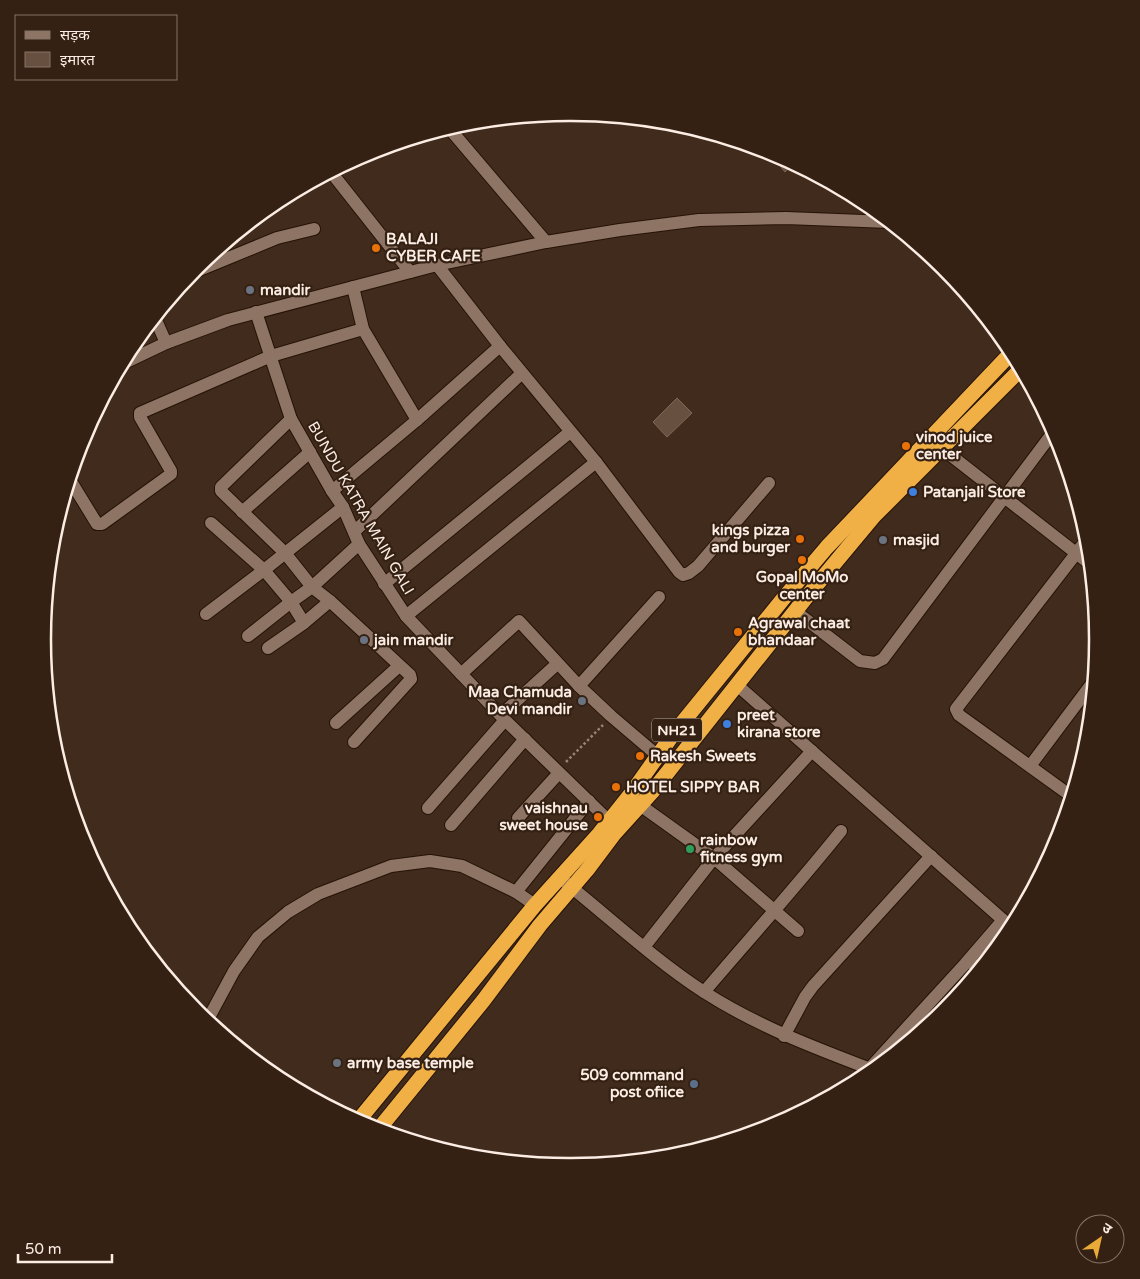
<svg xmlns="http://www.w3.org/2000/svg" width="1140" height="1279" font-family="'Varela Round','Noto Sans Devanagari',sans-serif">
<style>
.building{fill:#685041;stroke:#7f6757}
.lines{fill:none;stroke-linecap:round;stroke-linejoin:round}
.minor-casing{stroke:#261306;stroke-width:14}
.highway-casing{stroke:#261306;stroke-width:17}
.path{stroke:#97857a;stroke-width:2.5;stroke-dasharray:2.5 2.5;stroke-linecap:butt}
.minor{stroke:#8d7464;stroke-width:12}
.highway{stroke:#f1b045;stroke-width:15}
.food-dot{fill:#e8710a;stroke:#352113;stroke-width:2}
.worship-dot{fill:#6b7280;stroke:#352113;stroke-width:2}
.shop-dot{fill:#3f7fe0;stroke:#352113;stroke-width:2}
.leisure-dot{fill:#2e9e5b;stroke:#352113;stroke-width:2}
.service-dot{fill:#5c6f8a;stroke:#352113;stroke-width:2}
.labels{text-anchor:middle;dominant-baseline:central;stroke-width:4.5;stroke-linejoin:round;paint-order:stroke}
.shield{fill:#352113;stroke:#c0b0a5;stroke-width:1}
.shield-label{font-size:14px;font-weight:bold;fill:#fbede4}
.poi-label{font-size:15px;font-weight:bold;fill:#fbede4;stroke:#352113;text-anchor:start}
.street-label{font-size:15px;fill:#fbede4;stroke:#352113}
.rim{fill:none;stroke:#fbede4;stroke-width:2.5}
</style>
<rect width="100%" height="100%" fill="#402b1d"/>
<g class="building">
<path d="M768 151 772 152 793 164 785 172Z"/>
<path d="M677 398 692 413 667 437 653 422Z"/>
</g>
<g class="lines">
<g class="minor-casing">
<g id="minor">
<path d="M449 128 546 242"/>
<path d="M331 172 410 272"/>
<path d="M437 265 500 346 596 462 679 572 683 575 689 573 698 566 769 483"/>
<path d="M192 273 277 238 314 229"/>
<path d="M353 287 363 329 417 420"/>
<path d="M256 312 291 419 332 491 343 507 359 544 406 616 505 720 609 821"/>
<path d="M155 318 166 343"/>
<path d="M122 364 166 343 228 320 437 265 546 242 620 230 699 220 786 218 889 222"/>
<path d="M291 419 221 487V491L285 553 312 587 330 601 410 675 411 679 354 742"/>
<path d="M935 443 1090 564"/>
<path d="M70 480 97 524H102L171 474V471L140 417V413L271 356 363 329"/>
<path d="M332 491 417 420 500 346"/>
<path d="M242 512 310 452"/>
<path d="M211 523 264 570 291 602 304 623 268 648"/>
<path d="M354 532 522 373"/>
<path d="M384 584 570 432"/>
<path d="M795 611 860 661 875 663 883 659 1054 431"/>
<path d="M206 614 264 570 343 507"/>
<path d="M406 616 596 462"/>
<path d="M304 623 330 601"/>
<path d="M248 636 291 602 312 587 359 544"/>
<path d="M461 674 519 621 579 686 611 716 658 756"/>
<path d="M737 685 1011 927"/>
<path d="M579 686 659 597"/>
<path d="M501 715 557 664"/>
<path d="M336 723 399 666"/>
<path d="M1030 766 1093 682"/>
<path d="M1071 796 959 715 956 709 1088 538"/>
<path d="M640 805 714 858 798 931"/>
<path d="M428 808 505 720"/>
<path d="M518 818 559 773"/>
<path d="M451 825 525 739"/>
<path d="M565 882C611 919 655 960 704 992 757 1026 815 1048 873 1070"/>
<path d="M516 892 589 801"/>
<path d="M644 947 714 858 812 751"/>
<path d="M969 960 978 969"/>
<path d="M704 992C750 938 797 886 841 831"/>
<path d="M207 1021 234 971 258 937 288 912 318 894 391 866 430 861 462 866 516 892 535 905"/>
<path d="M784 1036 805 997 813 986 931 856"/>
<path d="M869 1069 965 964 1003 920"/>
</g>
</g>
<g class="highway-casing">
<g id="highway">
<path d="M358 1121 535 905 599 834 630 795 674 733 783 599 827 547 1012 352"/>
<path d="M378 1130 483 1001 540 925 587 870 614 834 652 792 804 600 874 516 1021 369"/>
</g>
</g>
<path class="path" d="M566 762 603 725"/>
<use href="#minor" class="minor"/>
<use href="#highway" class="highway"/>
</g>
<g class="food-dot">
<circle cx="376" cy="248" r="5"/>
<circle cx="906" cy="446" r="5"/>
<circle cx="800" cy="539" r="5"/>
<circle cx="802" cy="560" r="5"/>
<circle cx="738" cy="632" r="5"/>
<circle cx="640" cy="756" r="5"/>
<circle cx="616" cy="787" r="5"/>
<circle cx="598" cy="817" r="5"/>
</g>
<g class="worship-dot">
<circle cx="250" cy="290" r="5"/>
<circle cx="883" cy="540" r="5"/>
<circle cx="364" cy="640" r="5"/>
<circle cx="582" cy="701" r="5"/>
<circle cx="337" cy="1063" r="5"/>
</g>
<g class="shop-dot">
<circle cx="913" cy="492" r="5"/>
<circle cx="727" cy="724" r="5"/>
</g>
<circle class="leisure-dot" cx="690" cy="849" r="5"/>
<circle class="service-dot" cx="694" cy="1084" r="5"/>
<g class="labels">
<rect class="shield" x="652" y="718.5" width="50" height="23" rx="4"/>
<g class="shield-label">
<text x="677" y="730">NH21</text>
</g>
<g class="poi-label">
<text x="386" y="239">BALAJI<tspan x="386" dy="17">CYBER CAFE</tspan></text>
<text x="260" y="290">mandir</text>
<text x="916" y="437">vinod juice<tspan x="916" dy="17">center</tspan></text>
<text x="923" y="492">Patanjali Store</text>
<text x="790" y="530" text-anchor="end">kings pizza<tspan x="790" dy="17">and burger</tspan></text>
<text x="893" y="540">masjid</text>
<text x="802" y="577" text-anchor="middle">Gopal MoMo<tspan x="802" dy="17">center</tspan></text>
<text x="748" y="623">Agrawal chaat<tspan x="748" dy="17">bhandaar</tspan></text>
<text x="374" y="640">jain mandir</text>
<text x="572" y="692" text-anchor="end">Maa Chamuda<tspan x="572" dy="17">Devi mandir</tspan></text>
<text x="737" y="715">preet<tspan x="737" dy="17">kirana store</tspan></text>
<text x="650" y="756">Rakesh Sweets</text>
<text x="626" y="787">HOTEL SIPPY BAR</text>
<text x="588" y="808" text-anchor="end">vaishnau<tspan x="588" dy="17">sweet house</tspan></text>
<text x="700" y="840">rainbow<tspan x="700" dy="17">fitness gym</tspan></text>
<text x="347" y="1063">army base temple</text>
<text x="684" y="1075" text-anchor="end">509 command<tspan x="684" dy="17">post ofiice</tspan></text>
</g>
<g class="street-label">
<text transform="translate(361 508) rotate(60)">BUNDU KATRA MAIN GALI</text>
</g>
</g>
<path d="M0 0H1140V1279H0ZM569 121H571A518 518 0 0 1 1089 639V640A518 518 0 0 1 571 1158H569A518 518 0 0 1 51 640V639A518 518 0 0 1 569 121Z" fill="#352113" fill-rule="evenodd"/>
<path class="rim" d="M569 121H571A518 518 0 0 1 1089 639V640A518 518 0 0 1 571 1158H569A518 518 0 0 1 51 640V639A518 518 0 0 1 569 121Z"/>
<rect x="15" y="15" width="162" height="65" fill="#352113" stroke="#847367"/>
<rect x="25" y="31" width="25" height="8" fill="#8d7464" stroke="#847367"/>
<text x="60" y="40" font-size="15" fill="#fbede4">सड़क</text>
<rect x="25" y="52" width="25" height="15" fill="#685041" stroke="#847367"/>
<text x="60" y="65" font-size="15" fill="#fbede4">इमारत</text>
<g transform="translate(1100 1239) rotate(34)"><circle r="24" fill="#352113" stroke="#847367"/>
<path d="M0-4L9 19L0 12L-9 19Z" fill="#eaaa38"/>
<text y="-8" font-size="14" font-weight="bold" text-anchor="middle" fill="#fbede4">उ</text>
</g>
<path d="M18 1254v8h94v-8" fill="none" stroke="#fbede4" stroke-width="2.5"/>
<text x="25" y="1254" font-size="15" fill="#fbede4" stroke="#352113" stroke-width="4" paint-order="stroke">50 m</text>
</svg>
